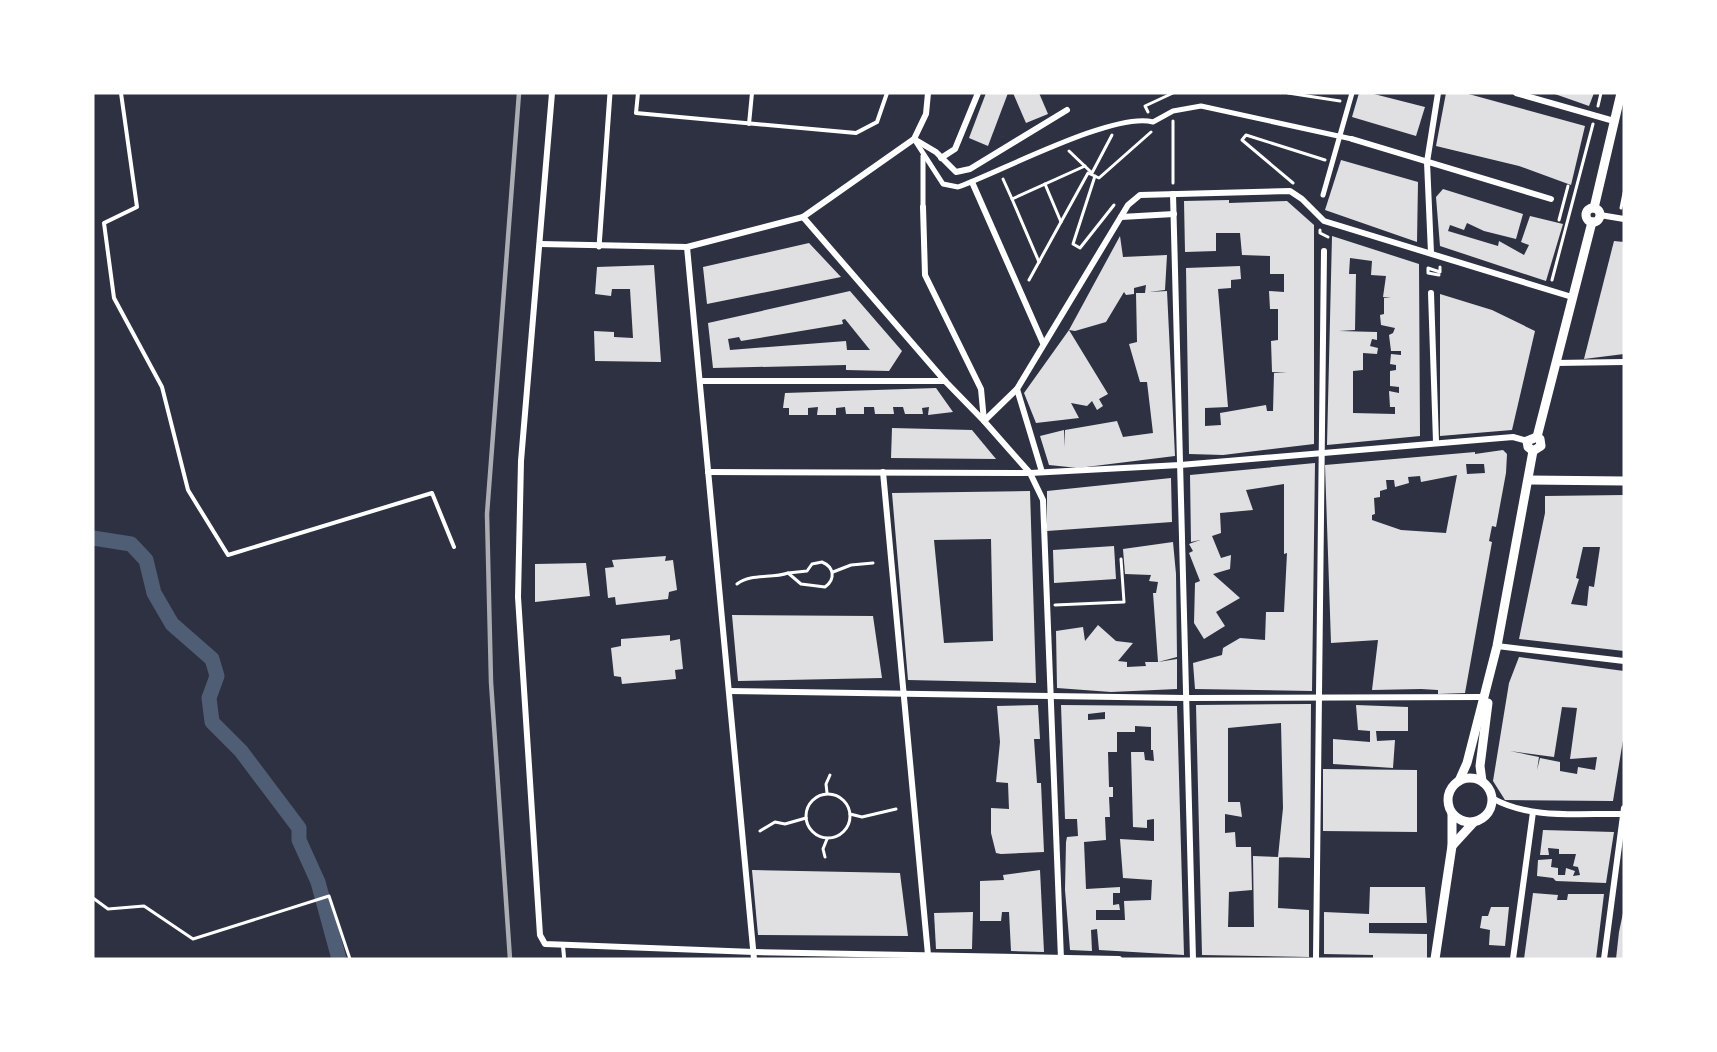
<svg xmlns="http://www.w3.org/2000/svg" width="1717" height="1052" font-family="Quicksand,sans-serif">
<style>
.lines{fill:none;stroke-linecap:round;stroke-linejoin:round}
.canal{stroke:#4f5d75;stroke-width:15}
.building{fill:#e0e0e3;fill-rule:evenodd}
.path{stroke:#fff;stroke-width:3}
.service{stroke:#fff;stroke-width:4}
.pedestrian{stroke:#fff;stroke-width:5}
.minor{stroke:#fff;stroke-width:6}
.tertiary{stroke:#fff;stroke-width:9}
.rail{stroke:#abadb3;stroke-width:4.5}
</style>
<rect width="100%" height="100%" fill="#2d3142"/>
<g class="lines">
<path class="canal" d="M93 538 131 544 146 560 154 593 172 624 212 659 217 676 209 698 212 722 241 751 299 828V840L318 882 339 959"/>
</g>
<g class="building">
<path d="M986 93H1008L988 146 969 138Z"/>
<path d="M1013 93H1039L1048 114 1026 123Z"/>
<path d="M1359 93H1370L1425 107 1416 136 1352 117Z"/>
<path d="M1446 93H1465L1585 126 1571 185 1519 166 1436 146Z"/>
<path d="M1552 93H1594L1589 106Z"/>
<path d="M1341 160 1418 182 1417 242 1325 210Z"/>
<path d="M1443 189 1523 214 1516 239 1484 231 1467 223 1464 230 1450 225 1448 231 1498 246 1499 241 1524 255 1529 245 1521 242 1530 216 1563 224 1546 281 1440 246 1436 197Z"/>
<path d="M1229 200V203L1287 201 1314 225V444L1223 455 1189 454 1186 268 1240 266 1241 279 1231 280V288L1218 289 1228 407 1205 408V426L1221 425 1220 413 1266 405 1267 411H1273L1274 373H1287L1272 372 1271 341 1278 340V309H1270L1269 291 1284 292V274H1270V256L1242 255 1240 233H1216V251L1185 252 1184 201Z"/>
<path d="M1120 236 1123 257 1167 255 1165 290 1149 292 1167 291 1175 456 1078 468 1049 465 1040 436 1064 430 1065 447V430L1117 421 1123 437 1153 433 1147 382H1140L1129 344 1137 342 1136 293H1145L1146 285 1134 288V294L1126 295 1124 292 1106 322 1075 331 1069 330Z"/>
<path d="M1332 236 1419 264 1420 436 1327 445ZM1350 258 1372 261 1371 275 1386 276 1383 297 1391 298H1384V314L1380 315 1381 325 1395 328 1393 333 1389 335 1391 351H1401V355L1391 354 1390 364 1396 365V370L1390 371V386L1399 387V393L1389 391 1390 407H1395V414L1353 413V371L1363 370V353L1377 354 1378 348 1370 346 1372 339 1377 340V332L1339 331 1355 330 1356 274H1349Z"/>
<path d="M1614 241 1624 242V354L1584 359Z"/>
<path d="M809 243 841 277 707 304 703 267Z"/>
<path d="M654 265 661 362 595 361 594 331 614 332V337L633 338 630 289H612L611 296 595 294 597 267Z"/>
<path d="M850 291 902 351 889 371 846 370V365L713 368 708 323ZM845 319 870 350H847L846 341 730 350 728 339 739 337 741 341 843 324 842 320Z"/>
<path d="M1440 294 1492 310 1535 331 1512 430 1440 436Z"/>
<path d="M1069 330 1108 394 1099 399 1103 406 1097 410 1092 401 1087 406 1071 403 1079 418 1036 423 1024 393Z"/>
<path d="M936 388 953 412 928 415 929 407 922 408 923 414H905L903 407H893L894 414H875L874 407H864V414H846L845 407 836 408V415H817L818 407 808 408V415H789V408H783L785 393Z"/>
<path d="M892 428 972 430 996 459 891 458Z"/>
<path d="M1503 450 1507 454 1506 473 1496 527 1492 526 1489 541 1492 542 1465 693 1438 694V690L1421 689 1372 690 1378 640 1331 643 1325 465 1475 452V454ZM1466 464H1484L1485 473 1467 474ZM1457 475 1446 533 1401 530 1372 520V515L1375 514 1374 498 1380 497V491L1387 489 1386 480H1394L1395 487 1409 483 1408 477 1420 476 1421 482Z"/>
<path d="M1315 463 1312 691 1195 689 1193 663 1222 655 1223 648 1240 638 1265 640 1266 612H1284L1287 553 1284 554V484L1246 490 1253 510 1220 513 1221 533 1212 536 1221 558 1231 555 1230 569 1213 574 1240 598 1216 612 1225 626 1204 639 1194 623 1195 583 1200 581 1189 553 1193 551 1189 544 1200 540 1191 542 1190 475Z"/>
<path d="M1171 478 1172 522 1047 531V491Z"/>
<path d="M1030 491 1036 683 908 680 892 493ZM991 539 993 641 944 643 934 540Z"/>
<path d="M1624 495V651L1519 639 1545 513V496ZM1583 547H1600L1594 587 1589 586 1587 606 1571 604 1579 579 1576 578Z"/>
<path d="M1173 542 1176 574 1177 657 1158 662 1177 659V689L1111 692 1057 688 1056 631 1083 627 1085 641 1098 625 1116 641 1133 643 1118 661 1127 662V667L1146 666 1145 662H1158L1153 593H1156L1158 582 1149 581 1151 575 1125 574 1123 549Z"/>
<path d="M1114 546 1116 579 1054 583 1053 550Z"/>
<path d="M666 556 665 561 673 560 677 590 669 592 668 599 616 605 615 597 608 598 605 568 614 567 612 560Z"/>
<path d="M586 563 590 596 535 602V564Z"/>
<path d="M732 615 873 616 882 678 738 681Z"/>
<path d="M670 635V641L680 639 683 669 675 670 676 679 622 684 621 677 614 676 611 648 621 646V639Z"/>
<path d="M1519 657 1624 671V734L1613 801 1505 800 1493 781 1509 683ZM1562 707 1577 708 1570 759 1597 757 1595 770 1578 767 1577 774 1560 771V762L1540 758 1537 770 1539 757 1510 751 1554 757Z"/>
<path d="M1311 704 1310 858 1278 857 1283 808 1281 723 1228 728V802H1240L1242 817 1225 814V833L1235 832 1236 847H1251L1252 890 1229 892 1228 927H1254L1253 856 1279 857 1278 908 1309 910V957L1202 955 1196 705Z"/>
<path d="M1038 705 1040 739H1034L1037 783H1041L1044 852 1001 854 996 853 991 833V808L1009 809 1008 783 996 782 1000 742 997 706Z"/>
<path d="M1061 705 1177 706 1184 955 1099 950 1097 929 1091 930 1092 951 1070 950 1065 890 1066 842 1067 837 1078 836 1077 819H1065ZM1105 712V719L1088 720V714ZM1135 726 1151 727V750H1153L1154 761 1145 760 1144 752H1131L1133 827 1147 828V820L1154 819V841L1120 839 1123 878 1152 880 1151 900 1124 901 1125 920H1096V910H1120L1119 904 1113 905V893H1120V887L1086 889 1084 842 1106 840 1105 817H1110L1109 797H1113V787H1109L1108 752H1117V732H1135Z"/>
<path d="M1356 705 1408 707V731H1376L1377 741 1395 740 1393 768 1333 764V739L1370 742V731L1358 730Z"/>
<path d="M1323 769 1417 770V832L1323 831Z"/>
<path d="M1543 830 1614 832 1606 883 1556 881 1553 878 1537 876 1538 860 1552 859 1551 867 1558 868V875H1565L1566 868 1575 871 1573 876 1580 875 1578 867 1573 866 1576 854H1559V849L1548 848 1549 855H1540Z"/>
<path d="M752 870 900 873 908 936 758 935Z"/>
<path d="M1040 870 1044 952 1011 951 1009 912H1002L1001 921H980V881L1004 880 1003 875Z"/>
<path d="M1370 887H1425L1427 923H1369V933L1427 934V959L1373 958V955L1324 954V912L1369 914Z"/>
<path d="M1533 893 1558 895 1557 900H1567L1568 894H1604L1596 959H1524Z"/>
<path d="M1491 907H1509L1505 946 1489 945 1490 930 1480 928 1482 916H1488Z"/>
<path d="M973 912 972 949H936L934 913Z"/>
<path d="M1623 913 1624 959H1616L1619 932Z"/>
</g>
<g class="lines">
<g class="path">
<path d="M1288 93 1340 101"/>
<path d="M1598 106 1601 93"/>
<path d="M1148 112 1145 106 1173 93"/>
<path d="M1069 151 1092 173 1112 135"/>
<path d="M1095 176 1073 244 1080 248 1114 205"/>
<path d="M1003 179 1012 199"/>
<path d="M1173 183V121"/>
<path d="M1293 183 1242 140 1246 135 1325 160"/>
<path d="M1045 184 1061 222"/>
<path d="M1621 208 1624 193"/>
<path d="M1559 220 1568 186"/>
<path d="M1320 230V233L1328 237"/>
<path d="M1039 262 1012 199 1085 166"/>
<path d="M1439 275 1428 273V268L1440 272V267"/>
<path d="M1029 280 1088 173 1099 178 1151 132"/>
<path d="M1552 280 1593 124"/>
<path d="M822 562C834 567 836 579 825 587L801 584 788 573 807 571 812 564Z"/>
<path d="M833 572 851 565 873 563"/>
<path d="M737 584C751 573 771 579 788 573"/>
<path d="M1055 605 1124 602 1121 559"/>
<path d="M827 793 826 784 830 775"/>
<circle cx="828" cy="816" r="22"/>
<path d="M850 814 862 817 896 809"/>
<path d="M760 831 775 822 785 824 806 818"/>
<path d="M825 857 823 849 827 839"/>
<path d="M93 898 108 909 144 906 193 939 329 896 350 959"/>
</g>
<g class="service">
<path d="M121 93 137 207 104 223 114 298 162 387 188 490 228 555 432 493 454 547"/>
<path d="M638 93 636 113 856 133 877 122 887 93"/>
<path d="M749 124 752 93"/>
<path d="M563 946 564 957"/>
</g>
<g class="pedestrian">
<path d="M914 139 943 184 958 187C1000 172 1115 111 1153 122L1173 111 1201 106 1352 139"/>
<path d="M923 156V207"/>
<path d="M1323 195 1352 93"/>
<path d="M599 247 610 93"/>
</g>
<g class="minor">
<path d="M552 93 521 461 518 597 540 935 545 944 754 952 1119 959"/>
<path d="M1516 93 1614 121"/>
<path d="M914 139 936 152 956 172 970 169 1067 110"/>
<path d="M1352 139 1551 199"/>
<path d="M941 158 955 149 978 93"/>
<path d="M972 182 1043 343"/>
<path d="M1173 194 1193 959"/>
<path d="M923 207 925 275 981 389 984 421 1030 473 1043 500 1061 959"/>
<path d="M1600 215 1624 219"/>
<path d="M803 217 945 381 984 421 1017 389 1128 205 1140 195 1290 191 1302 199 1324 221 1572 297"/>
<path d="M1121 217 1174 214"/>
<path d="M540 244 687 247 803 217 914 139 926 114 928 93"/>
<path d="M687 247 754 959"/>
<path d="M1431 253 1427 162 1438 93"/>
<path d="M1431 293 1436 442"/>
<path d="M1555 363 1624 362"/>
<path d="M700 381H945"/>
<path d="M1017 389 1042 472"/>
<path d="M708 472 1030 473 1180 465 1513 437 1527 441"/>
<path d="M883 472 928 955"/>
<path d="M1497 646 1624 661"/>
<path d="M729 691 1186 698 1484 697"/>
<path d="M1492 798C1530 820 1581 813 1624 814"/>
<path d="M1316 959 1324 251"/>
<path d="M1513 959 1533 812"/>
<path d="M1604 959 1624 808"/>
</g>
<g class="tertiary">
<circle cx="1593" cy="215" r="7"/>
<path d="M1594 208 1621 93"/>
<path d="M1533 451 1541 446 1540 439 1537 437 1592 222"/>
<path d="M1533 451 1528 447 1527 441 1537 437"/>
<path d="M1529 480 1624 481"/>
<circle cx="1470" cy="800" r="22"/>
<path d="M1459 781 1467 763 1497 646 1533 451"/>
<path d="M1482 781 1480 766 1488 703"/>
<path d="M1452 846 1474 822"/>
<path d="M1435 959 1452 846V813"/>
</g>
<path class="rail" d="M510 959 491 682 487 514 519 93"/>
</g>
<rect width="1717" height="1052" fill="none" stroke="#ffffff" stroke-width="189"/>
</svg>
